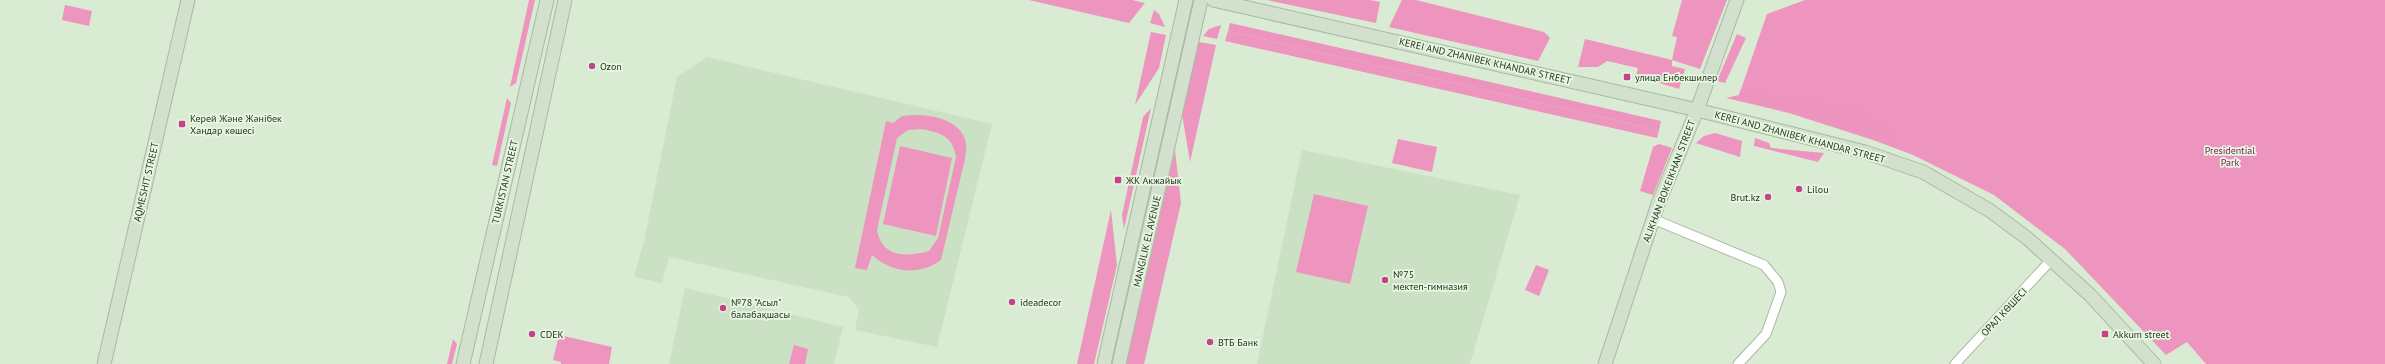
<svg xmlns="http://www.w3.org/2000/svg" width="2385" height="364" font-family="'PT Sans',sans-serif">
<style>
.built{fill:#cbe1c3}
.green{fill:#ed94bf;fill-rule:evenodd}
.forest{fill:#ec93be}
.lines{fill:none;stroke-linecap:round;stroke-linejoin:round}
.street-casing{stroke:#a8b9a2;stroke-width:11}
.secondary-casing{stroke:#a8b9a2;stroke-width:15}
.street{stroke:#fff;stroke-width:9}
.secondary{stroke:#d3e0ce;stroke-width:13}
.poi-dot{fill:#c5438b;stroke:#e6f9e0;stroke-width:1.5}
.labels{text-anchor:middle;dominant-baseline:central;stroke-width:3.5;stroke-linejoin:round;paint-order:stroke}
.street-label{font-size:10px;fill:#293027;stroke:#e6f9e0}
.poi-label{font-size:10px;fill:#293027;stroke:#e6f9e0;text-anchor:start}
.park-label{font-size:10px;fill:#811956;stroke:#e6f9e0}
</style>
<rect width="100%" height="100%" fill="#d9ebd3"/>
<g class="built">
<path d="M707 57 992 124 937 347 855 330 859 309 848 297 669 257 662 283 634 277 644 241 677 77Z"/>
<path d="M1302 150 1520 195 1470 364H1257Z"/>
<path d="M685 288 843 327 834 364H669Z"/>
</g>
<g class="green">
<path d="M529 0H535L516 83 510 87Z"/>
<path d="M1029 0H1132L1145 3 1129 23Z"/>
<path d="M1267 0H1370L1380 2 1376 23Z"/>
<path d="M1402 0H1416L1544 32 1550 38 1538 61 1389 27Z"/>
<path d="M1682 0H1727L1700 69 1672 60V66L1685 69 1679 89 1636 76 1638 68 1607 61 1598 67H1578L1585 39 1672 60 1677 37 1672 36Z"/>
<path d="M1805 0H2385V364H2206L2187 342 2166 355 2065 249 1994 195 1913 155 1873 140 1789 113 1726 98 1739 95 1767 14Z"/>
<path d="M65 5 92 11 89 26 62 20Z"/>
<path d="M1154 10 1159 14 1165 27 1150 23Z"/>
<path d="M1221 25 1217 39 1203 36 1209 29Z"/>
<path d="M1228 31 1659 130 1657 138 1225 41Z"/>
<path d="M1151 32 1166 35 1159 68 1135 105Z"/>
<path d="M1737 34 1746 38 1725 83 1717 81Z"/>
<path d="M1199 42 1216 45 1190 162 1182 114Z"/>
<path d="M507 98 511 103 497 166 492 165Z"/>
<path d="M1151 108 1124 229 1122 215 1143 117Z"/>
<path d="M915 115C934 115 962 121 966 143 967 148 965 154 965 159L941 260C919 276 892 273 872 255L867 270 855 268 886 121 893 123 902 116ZM920 129C940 132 953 136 956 157L938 238 929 251C907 257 882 258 877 230L897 138 908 130Z"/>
<path d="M1715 133 1742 141 1740 157 1696 143 1704 136Z"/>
<path d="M1755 138 1769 143 1771 148 1824 153 1818 162 1754 146Z"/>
<path d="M1398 139 1437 147 1432 172 1392 163Z"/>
<path d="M1659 144 1672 148 1653 195 1640 191 1653 147Z"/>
<path d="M900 146 952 158 936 236 883 224Z"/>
<path d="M1175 150 1181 203 1144 364H1126Z"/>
<path d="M1314 194 1368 206 1350 284 1296 272Z"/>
<path d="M1111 210 1117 265 1094 364H1077Z"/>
<path d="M1536 265 1549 270 1539 296 1525 290Z"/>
<path d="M559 335 612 347 609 364H561V362L553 360Z"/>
<path d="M453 339 457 344 452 364H447Z"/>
<path d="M794 345 808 349 805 364H789Z"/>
</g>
<g class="forest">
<path d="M1230 23 1661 121 1659 130 1228 31Z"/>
<path d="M1741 89 1860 106 1895 132 1893 141 1800 112 1738 98Z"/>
</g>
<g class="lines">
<g class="street-casing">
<g id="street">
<path d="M1653 219 1764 265 1778 282 1781 292 1766 334 1738 364"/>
<path d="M1955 364 2052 259"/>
</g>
</g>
<g class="secondary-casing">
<g id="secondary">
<path d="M1213 0 1697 110 1865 152 1923 172 1989 210 2027 238 2090 295 2154 364"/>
<path d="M104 364 188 0"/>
<path d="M463 364 547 0"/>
<path d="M486 364 565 0"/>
<path d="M1104 364 1186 0"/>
<path d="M1119 364 1201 0"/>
<path d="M1605 364 1658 204 1697 110 1737 0"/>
</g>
</g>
<use href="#street" class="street"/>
<use href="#secondary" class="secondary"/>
</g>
<g class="poi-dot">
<circle cx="592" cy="66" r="4"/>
<rect x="1623" y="73" width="8" height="8" rx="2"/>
<rect x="178" y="120" width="8" height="8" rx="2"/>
<rect x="1114" y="176" width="8" height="8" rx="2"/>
<circle cx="1799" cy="189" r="4"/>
<circle cx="1768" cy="197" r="4"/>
<circle cx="1385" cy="280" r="4"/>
<circle cx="1012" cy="302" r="4"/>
<circle cx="723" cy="308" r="4"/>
<circle cx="532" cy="334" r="4"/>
<rect x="2101" y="330" width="8" height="8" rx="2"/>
<circle cx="1210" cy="342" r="4"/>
</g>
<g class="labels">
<g class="street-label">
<text transform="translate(1485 61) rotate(13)">KEREI AND ZHANIBEK KHANDAR STREET</text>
<text transform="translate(1800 137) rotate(15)">KEREI AND ZHANIBEK KHANDAR STREET</text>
<text transform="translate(1669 181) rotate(-69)">ALIKHAN BOKEIKHAN STREET</text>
<text transform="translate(146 182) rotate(-77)">AQMESHIT STREET</text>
<text transform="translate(505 182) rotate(-77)">TURKISTAN STREET</text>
<text transform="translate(1147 241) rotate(-77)">MANGILIK EL AVENUE</text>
<text transform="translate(2004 312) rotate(-47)">ОРАЛ КӨШЕСІ</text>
</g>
<g class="poi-label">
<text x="600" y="66">Ozon</text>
<text x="1635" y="77">улица Енбекшилер</text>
<text x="190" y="118">Керей Және Жәнібек<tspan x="190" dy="12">Хандар көшесі</tspan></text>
<text x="1126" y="180">ЖК Акжайык</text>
<text x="1807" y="189">Lilou</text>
<text x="1760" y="197" text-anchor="end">Brut.kz</text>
<text x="1393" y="274">№75<tspan x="1393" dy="12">мектеп-гимназия</tspan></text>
<text x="731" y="302">№78 "Асыл"<tspan x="731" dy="12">балабақшасы</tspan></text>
<text x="1020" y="302">ideadecor</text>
<text x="540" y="334">CDEK</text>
<text x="2113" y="334">Akkum street</text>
<text x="1218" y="342">ВТБ Банк</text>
</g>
<g class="park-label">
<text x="2230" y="150">Presidential<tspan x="2230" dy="12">Park</tspan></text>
</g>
</g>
</svg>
